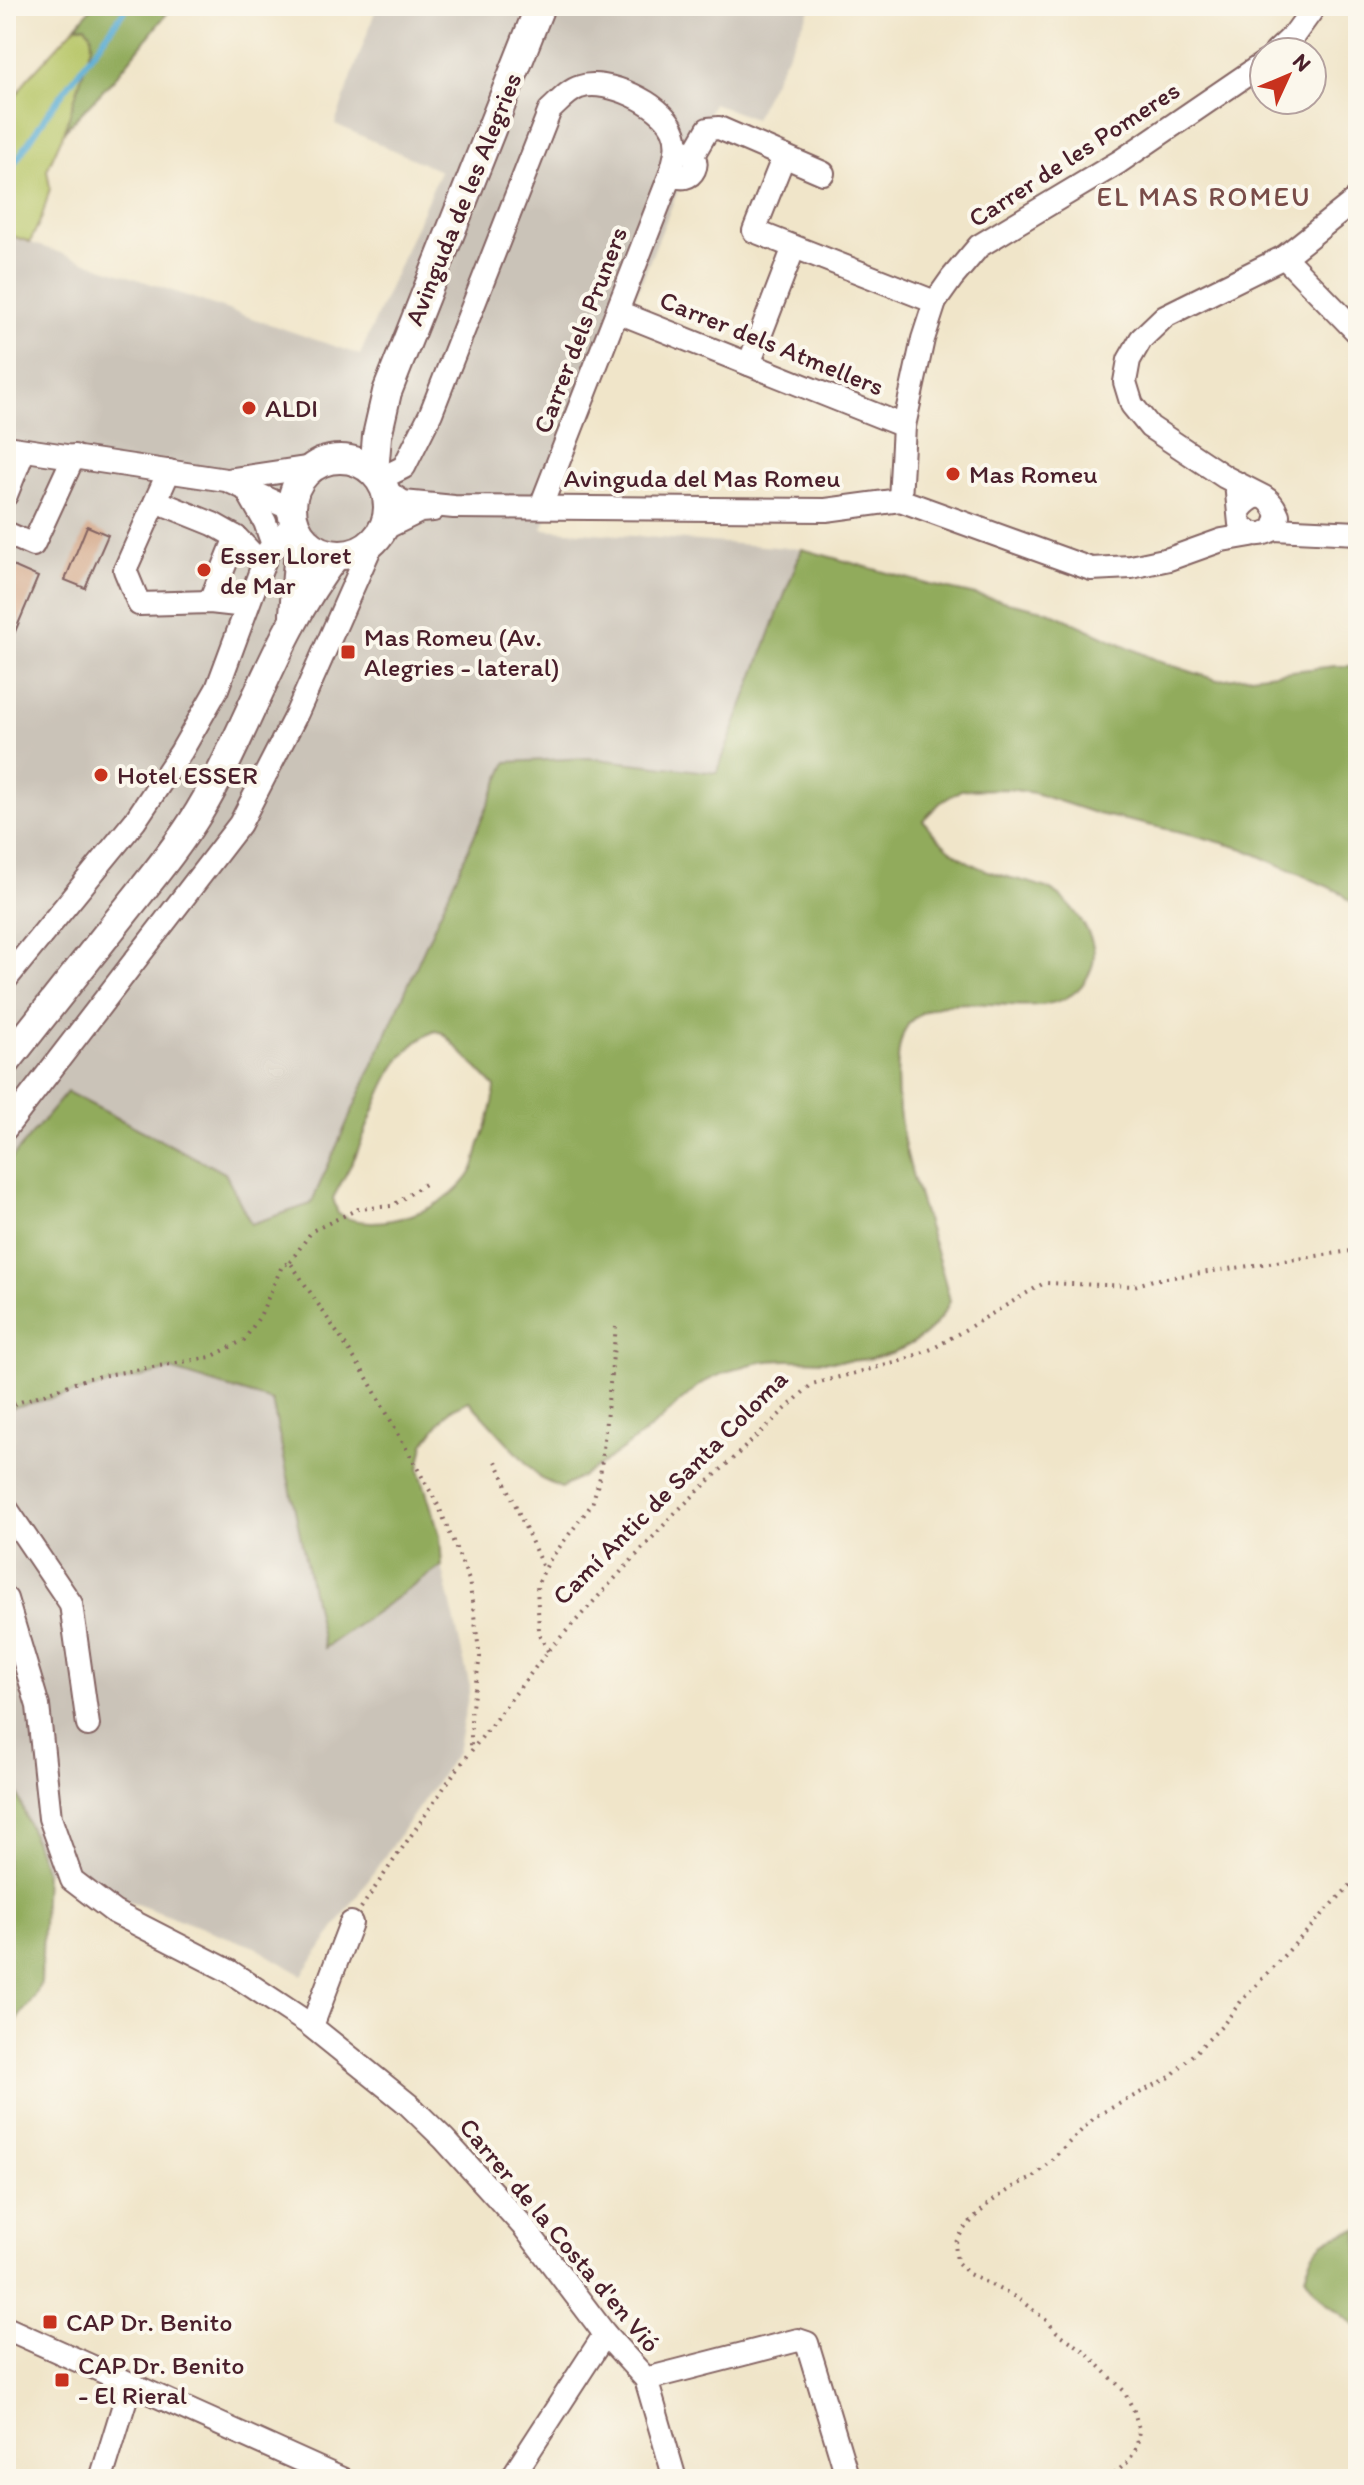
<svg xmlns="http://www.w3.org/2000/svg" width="1364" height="2485" font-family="Itim,sans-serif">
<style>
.industrial{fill:#cac3b8}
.green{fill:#b7c668;stroke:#80724a;stroke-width:2}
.forest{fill:#91ab5c;stroke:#6e6544;stroke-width:2;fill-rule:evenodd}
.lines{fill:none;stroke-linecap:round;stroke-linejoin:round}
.stream{stroke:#58acd4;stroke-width:6}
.building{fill:#d0a182}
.minor-casing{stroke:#846462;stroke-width:26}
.major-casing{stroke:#846462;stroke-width:32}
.path{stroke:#846462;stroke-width:4;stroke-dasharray:2 6;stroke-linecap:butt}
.minor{stroke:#fff;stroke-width:22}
.major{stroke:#fff;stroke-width:28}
.poi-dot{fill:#c8321e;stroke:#fbf7ec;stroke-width:3}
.labels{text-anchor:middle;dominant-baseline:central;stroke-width:8;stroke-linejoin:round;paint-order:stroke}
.street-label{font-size:26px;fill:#4a1f2b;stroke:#fbf7ec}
.poi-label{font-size:26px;fill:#4a1f2b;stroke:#fbf7ec;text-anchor:start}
.neighbourhood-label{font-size:28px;letter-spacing:2px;fill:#794c49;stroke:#fbf7ec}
</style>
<rect width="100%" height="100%" fill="#fbf7ec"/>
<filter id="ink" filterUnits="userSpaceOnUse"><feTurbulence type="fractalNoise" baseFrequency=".0125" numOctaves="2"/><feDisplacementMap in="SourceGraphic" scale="16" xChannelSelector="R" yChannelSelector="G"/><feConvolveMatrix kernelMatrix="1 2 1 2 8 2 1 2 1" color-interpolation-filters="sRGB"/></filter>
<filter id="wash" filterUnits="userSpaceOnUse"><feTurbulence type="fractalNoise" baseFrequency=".006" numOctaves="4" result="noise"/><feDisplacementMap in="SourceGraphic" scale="32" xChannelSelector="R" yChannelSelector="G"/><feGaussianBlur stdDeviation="1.8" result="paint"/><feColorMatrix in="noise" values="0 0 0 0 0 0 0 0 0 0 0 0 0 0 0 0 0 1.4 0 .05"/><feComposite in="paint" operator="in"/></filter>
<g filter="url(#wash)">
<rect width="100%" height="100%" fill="#f0e5c9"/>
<g class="industrial">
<path d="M377 6H812L754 119 713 103 542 529 802 549 717 773 588 758 507 762 311 1204 251 1224 67 1092 6 1165V253L11 236 360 355 440 171 335 124Z"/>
<path d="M172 1370 272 1401 325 1648 442 1566 470 1687 457 1752 302 1975 255 1947 45 1871 16 1789 6 1649V1409Z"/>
</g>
<path class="green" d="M76 26H85L91 33 92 43 65 130 47 170 50 188 42 217 30 242 12 236 6 253V112L27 79Z"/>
<g class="forest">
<path d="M93 6H173L114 79 65 130 92 43 91 33 85 26H76Z"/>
<path d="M802 549 931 585 1048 611 1161 662 1217 680 1335 666H1358V908L1340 892 1244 849 1194 835 1098 814 1034 793 1008 789 961 790 940 803 923 820C942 847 968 866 1000 875 1035 885 1055 883 1078 916 1088 930 1098 950 1092 967 1065 1043 958 975 912 1020 902 1030 899 1046 898 1059 891 1145 931 1220 950 1301 930 1345 885 1361 839 1361 809 1362 779 1356 748 1365 737 1368 713 1377 703 1383 687 1394 672 1410 657 1423 627 1447 595 1471 561 1488L541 1479 469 1401 450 1410 437 1426 424 1444 419 1469 440 1536 442 1566 324 1648 272 1401 171 1370 6 1409V1165L67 1092 225 1173 251 1224 311 1204 507 762 588 758 717 773ZM435 1031 443 1033 495 1087C494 1107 488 1122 481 1141 477 1151 477 1162 472 1171 451 1209 376 1236 338 1214L333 1198C340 1185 347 1172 354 1159 375 1115 385 1053 435 1031Z"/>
<path d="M6 1649 16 1789 45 1871 41 1983 34 1998 6 2033Z"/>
<path d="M1358 2229V2327C1335 2310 1321 2301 1305 2276 1314 2243 1325 2238 1358 2229Z"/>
</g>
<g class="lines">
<path class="stream" d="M6 176 50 110 128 6"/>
</g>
<g id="blocks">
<g class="building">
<path d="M87 526 108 535 85 588 65 580Z"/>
<path d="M6 563 38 577 6 653Z"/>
</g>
</g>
</g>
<g filter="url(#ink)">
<use href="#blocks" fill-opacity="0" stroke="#846462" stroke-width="2"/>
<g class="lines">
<g class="minor-casing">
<g id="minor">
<path d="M1276 52 1294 35 1315 6"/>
<path d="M693 155 708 129 719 128 823 173"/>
<path d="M784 156 754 231 935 302"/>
<path d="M671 173C692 189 708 156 682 149"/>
<path d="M1284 257 1358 333"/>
<path d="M618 312 904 426"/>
<path d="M749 364 794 247"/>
<path d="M6 447 226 480 291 509"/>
<path d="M169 471 125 570 139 604 210 602 246 606"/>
<path d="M380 479 404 467 431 413 550 110C558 103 569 90 580 87 607 78 661 103 673 129 680 144 675 158 671 173L541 506"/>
<path d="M227 480 312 467"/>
<path d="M1236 483 1240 524C1253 536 1259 537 1274 529L1278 515C1269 493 1254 490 1239 511"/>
<path d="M246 489 265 522 273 545"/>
<path d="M386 491 403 502 454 507 826 510 900 500 1091 569 1131 567 1169 559 1222 540 1251 535"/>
<path d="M6 495 24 450"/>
<path d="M1264 497 1225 477 1150 427 1132 405 1125 382 1129 360 1141 339 1165 316 1284 257 1358 198"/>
<path d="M900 500 904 426 923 339 935 302 952 278 979 246 1119 162 1264 63"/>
<path d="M156 501 213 524 236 537 262 564"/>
<path d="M383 529 420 511 433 510"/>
<path d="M1274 529 1358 533"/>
<path d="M6 533 33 545 74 456"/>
<path d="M210 602 236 537"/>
<path d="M6 979 135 821 181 752 217 689 268 551 295 522"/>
<path d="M6 1128 240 824 297 713 371 546"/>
<path d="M6 1508 71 1604 88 1725"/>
<path d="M6 1599 38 1706 50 1818 72 1880 114 1912 229 1971 306 2022 409 2105 444 2139 524 2227 605 2334 646 2379 675 2479"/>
<path d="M312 2026 351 1923"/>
<path d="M6 2328 342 2479"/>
<path d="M646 2379 798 2340 807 2343 848 2479"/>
<path d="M101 2479 130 2385"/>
<path d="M511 2479 605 2334"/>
</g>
</g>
<g class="major-casing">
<g id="major">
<circle cx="340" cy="507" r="48"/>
<path d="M374 472 377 436 387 392 540 6"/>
<path d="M294 614 300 535"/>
<path d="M6 1062C45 1013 84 964 123 914 149 881 177 848 199 812 249 729 276 632 336 555"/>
</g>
</g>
<g class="path">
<path d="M290 1262 312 1231 358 1209 392 1206 426 1183"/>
<path d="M6 1407 89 1378 211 1357 244 1340 260 1316 282 1266 290 1262 366 1376 439 1507 469 1580 480 1657 471 1713V1748"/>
<path d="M496 1461 544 1570"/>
<path d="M548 1651 539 1633 537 1585 549 1561 592 1504 600 1477 616 1327"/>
<path d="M361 1908 452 1776 548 1651 676 1512 812 1384 898 1362 934 1348 1044 1283 1134 1286 1153 1280 1358 1250"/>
<path d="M1108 2479 1129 2461 1137 2446 1139 2429 1134 2411 1124 2391 1086 2352 1057 2332 1045 2319 1017 2298 969 2274 957 2262 955 2244 963 2230 988 2204 1016 2185 1033 2178 1096 2116 1170 2077 1223 2025 1242 2000 1358 1877"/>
</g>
<use href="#minor" class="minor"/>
<use href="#major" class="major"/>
</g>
</g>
<g class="poi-dot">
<circle cx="249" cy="408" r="8"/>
<circle cx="953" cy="474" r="8"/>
<circle cx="204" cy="570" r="8"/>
<rect x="340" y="644" width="16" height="16" rx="4"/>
<circle cx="101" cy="775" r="8"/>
<rect x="42" y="2314" width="16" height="16" rx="4"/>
<rect x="54" y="2372" width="16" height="16" rx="4"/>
</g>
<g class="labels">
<g class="street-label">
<text transform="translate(1074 154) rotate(-33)">Carrer de les Pomeres</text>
<text transform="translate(463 199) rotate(-68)">Avinguda de les Alegries</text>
<text transform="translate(580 330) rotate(-69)">Carrer dels Pruners</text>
<text transform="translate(772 343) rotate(22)">Carrer dels Atmellers</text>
<text x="702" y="478">Avinguda del Mas Romeu</text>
<text transform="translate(670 1487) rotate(-45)">Camí Antic de Santa Coloma</text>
<text transform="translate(560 2235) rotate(50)">Carrer de la Costa d'en Vió</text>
</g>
<g class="poi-label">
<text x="265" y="408">ALDI</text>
<text x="969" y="474">Mas Romeu</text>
<text x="220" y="555">Esser Lloret<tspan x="220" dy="30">de Mar</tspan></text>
<text x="364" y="637">Mas Romeu (Av.<tspan x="364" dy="30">Alegries - lateral)</tspan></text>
<text x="117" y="775">Hotel ESSER</text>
<text x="66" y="2322">CAP Dr. Benito</text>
<text x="78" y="2365">CAP Dr. Benito<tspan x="78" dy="30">- El Rieral</tspan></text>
</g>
<g class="neighbourhood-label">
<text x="1204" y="196">EL MAS ROMEU</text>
</g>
</g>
<rect width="1364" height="2485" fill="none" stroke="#fbf7ec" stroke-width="32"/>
<g transform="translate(1288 76) rotate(46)"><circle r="38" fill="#fbf7ec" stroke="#b4a19f" stroke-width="2"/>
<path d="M0-6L14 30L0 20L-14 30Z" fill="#c8321e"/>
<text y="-12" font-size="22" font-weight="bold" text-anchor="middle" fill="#4a1f2b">N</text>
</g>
</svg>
